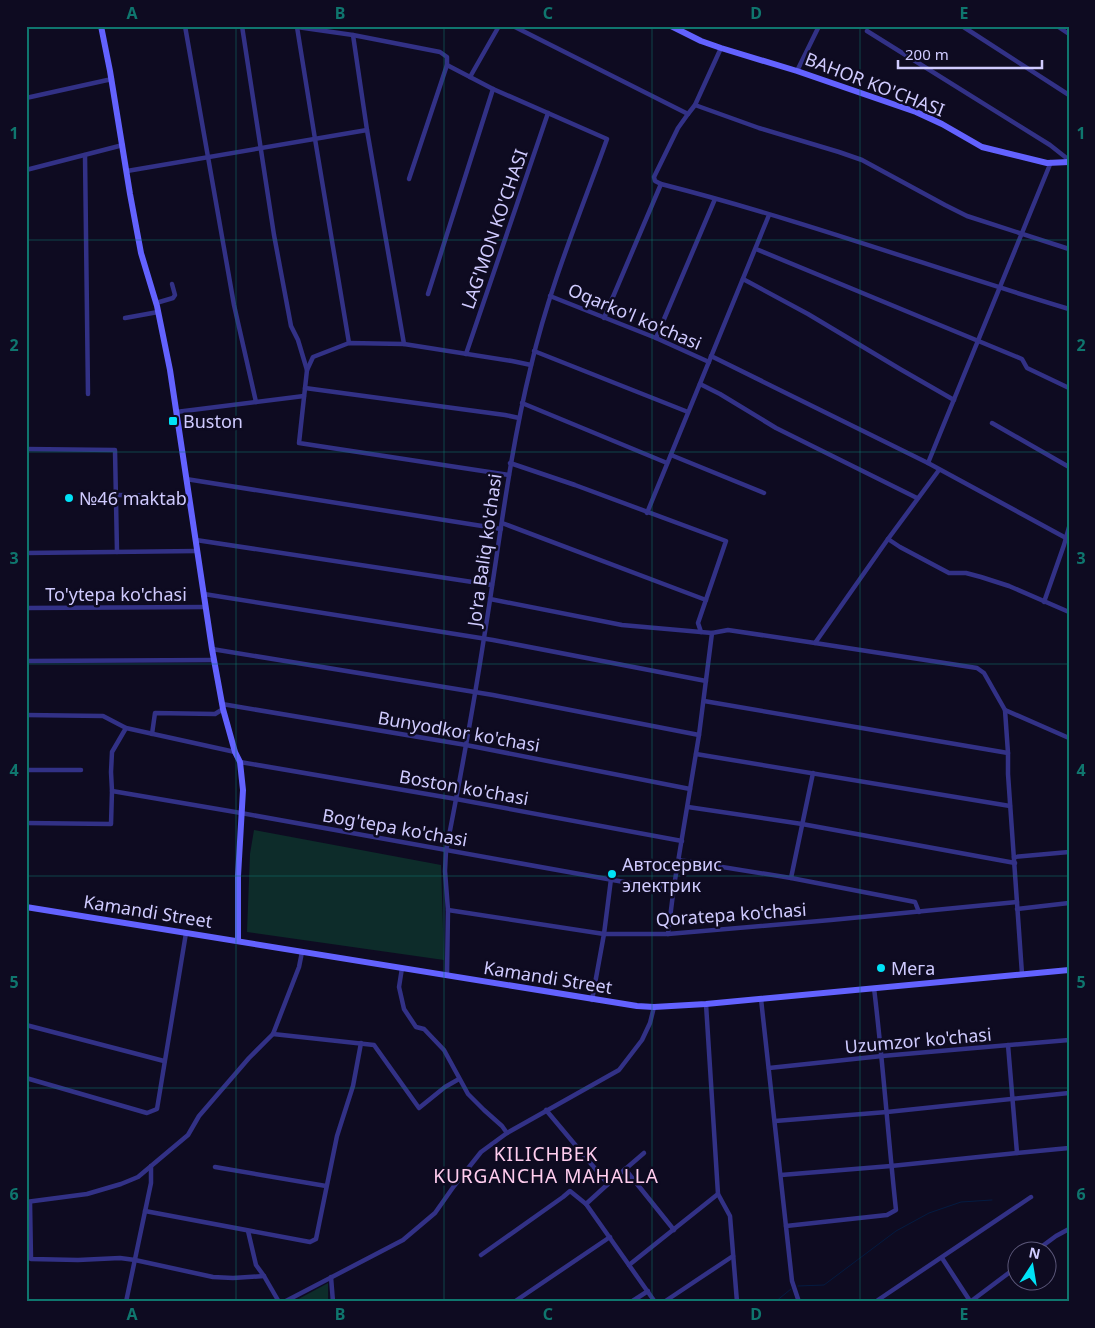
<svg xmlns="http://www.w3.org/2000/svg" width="1095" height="1328" font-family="'Noto Sans',sans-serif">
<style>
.green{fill:#0d2c2a}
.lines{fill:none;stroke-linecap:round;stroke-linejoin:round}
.stream{stroke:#041b41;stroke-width:1}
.street{stroke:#323186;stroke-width:4.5}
.secondary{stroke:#6362ff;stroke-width:6}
.grid{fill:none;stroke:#0f766e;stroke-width:1;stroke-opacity:0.55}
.poi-dot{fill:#00e2f6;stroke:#0e0b21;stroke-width:2}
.labels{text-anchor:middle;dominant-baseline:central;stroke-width:5;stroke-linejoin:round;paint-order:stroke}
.street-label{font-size:18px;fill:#d0cbff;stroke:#0e0b21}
.poi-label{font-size:18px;fill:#d0cbff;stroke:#0e0b21;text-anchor:start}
.neighbourhood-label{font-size:19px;letter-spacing:1px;fill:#ffcdee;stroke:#0e0b21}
.neatline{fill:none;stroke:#0f766e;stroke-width:2}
.grid-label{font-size:16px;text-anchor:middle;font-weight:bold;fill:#0f766e}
</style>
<rect width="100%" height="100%" fill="#0e0b21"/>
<g class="green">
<path d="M254 830 441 865 444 960 247 932 250 854Z"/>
<path d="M328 1283V1302H293Z"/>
</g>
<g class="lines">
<g class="stream">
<path d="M798 1286 824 1285 896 1231 929 1213 961 1202 992 1200"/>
<path d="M775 1302 791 1289"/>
</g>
<g class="street">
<path d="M185 26 234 305 256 402"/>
<path d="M242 26 274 235 291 326 298 340 307 370"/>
<path d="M290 26 353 35 440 52 447 57V65L409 179"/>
<path d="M513 26 688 114"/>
<path d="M962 26 1069 95"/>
<path d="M1057 26 1069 34"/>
<path d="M297 27 315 139 349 343"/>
<path d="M867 31 1050 145 1069 160"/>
<path d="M353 35 367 130"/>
<path d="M721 48 695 105 688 114 678 128 654 177 655 181 661 184C799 219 933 268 1069 309"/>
<path d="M447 65 493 89 607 139C580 214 549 288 531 366 509 455 499 547 484 638 473 709 460 780 446 851L445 871 448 910 447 975"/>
<path d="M797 71 819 26"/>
<path d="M470 77 499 26"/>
<path d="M26 98 112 79"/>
<path d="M695 105 759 128 839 152 862 160 945 205 967 216 1069 249"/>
<path d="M85 155 88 394"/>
<path d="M26 170 123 145"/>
<path d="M127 171 367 130 404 344"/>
<path d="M756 249 1022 359 1027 368 1069 388"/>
<path d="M743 279 808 314 900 369 954 400"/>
<path d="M428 294 493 89"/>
<path d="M550 296 656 338 709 362"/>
<path d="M156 303 173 298 175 295 172 284"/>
<path d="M125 318 158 312"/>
<path d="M604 318 661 184"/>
<path d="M656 338 715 199"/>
<path d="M534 351 688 412"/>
<path d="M466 354 548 113"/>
<path d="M711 356 928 463 1066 538"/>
<path d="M700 384 720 394 776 428 917 498"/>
<path d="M305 388 505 415 519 418"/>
<path d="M522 403 667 463"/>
<path d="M176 412 304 396"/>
<path d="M992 423 1069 467"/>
<path d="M26 449 115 450 117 552"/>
<path d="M671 455 764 493"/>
<path d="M510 463 575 485 726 541 698 623 701 632"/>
<path d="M928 463 1051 162"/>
<path d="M509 475 299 443 307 370 313 357 349 343 404 344 512 361 531 365"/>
<path d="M186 479 501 529"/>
<path d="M116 495 189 496"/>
<path d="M647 513 769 215"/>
<path d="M502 523 706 600"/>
<path d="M888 539 900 547 949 573H966L981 577 1009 586 1069 612"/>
<path d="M196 540 492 585"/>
<path d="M26 553 197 551"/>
<path d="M204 594 493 640 706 681"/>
<path d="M490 599 622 625 712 633 728 630 815 643 888 539 939 470"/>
<path d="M1044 602 1064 545 1069 527"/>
<path d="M26 608 206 607"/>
<path d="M815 643 977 668 984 673 1005 710 1008 753V774L1022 974"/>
<path d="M212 649 493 695 699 735"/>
<path d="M26 661 214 660"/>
<path d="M704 701 1008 753"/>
<path d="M222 704 466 745 690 789"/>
<path d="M1005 710 1069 738"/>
<path d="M26 715 103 716 126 728 235 752"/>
<path d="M152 734 155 713 215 714 223 709"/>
<path d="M696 754 1010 806"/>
<path d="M240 762 456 799 682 841"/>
<path d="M26 770H81"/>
<path d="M112 791 241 813 674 891"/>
<path d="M688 807 802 824 1015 863"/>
<path d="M26 823 111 824 112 791 111 772 112 752 126 728"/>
<path d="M1014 857 1069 852"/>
<path d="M679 860 791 878 915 902 919 912"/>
<path d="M791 878 813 773"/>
<path d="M1017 909 1069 903"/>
<path d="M448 910 604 934H668L831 920 1017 902"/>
<path d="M668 934 674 886 699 735 712 633"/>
<path d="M402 968 399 987 404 1009 416 1027 424 1029 444 1050 468 1094 484 1110 502 1126 507 1133"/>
<path d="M761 999 792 1281 799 1302"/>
<path d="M592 1000 604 934 611 879"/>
<path d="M706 1004 718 1194 730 1216 737 1302"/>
<path d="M26 1025 164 1061"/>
<path d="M273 1034 374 1045 419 1108 445 1087 459 1079"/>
<path d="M1008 1045 1017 1153"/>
<path d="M769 1068 882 1056 1069 1040"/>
<path d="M26 1078 147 1113 157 1109 186 933"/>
<path d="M546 1110 608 1184"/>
<path d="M775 1121 887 1112 1069 1093"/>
<path d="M215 1167 326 1186"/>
<path d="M625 1169 674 1230"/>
<path d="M781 1175 891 1166 1017 1153 1069 1148"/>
<path d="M26 1202 87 1194 121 1184 138 1177 188 1135 199 1116 249 1058 273 1034 299 967 302 952"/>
<path d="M30 1202 31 1259 78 1260 120 1258 135 1260 213 1277 233 1278 264 1276"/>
<path d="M586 1204 608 1184 644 1153"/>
<path d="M145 1211 310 1242 316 1239 337 1136 353 1086 361 1043"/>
<path d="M786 1226 887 1215 896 1210C888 1136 883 1062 874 988"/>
<path d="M248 1231 256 1265 264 1276 279 1302"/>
<path d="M1037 1250 1056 1236 1069 1229"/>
<path d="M481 1255 563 1197 570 1191 586 1204 655 1302"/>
<path d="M942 1258 970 1301"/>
<path d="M629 1265 718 1194"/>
<path d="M331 1277 333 1302"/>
<path d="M878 1300 1031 1197"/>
<path d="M126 1302 151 1183V1166"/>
<path d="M284 1302 403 1240 435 1213 454 1186 481 1152 507 1133 619 1070 642 1040 650 1023 654 1007"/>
<path d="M514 1302 610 1237"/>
<path d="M631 1302 648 1291"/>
<path d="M664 1302 733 1256"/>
<path d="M970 1302 1018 1266"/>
</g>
<g class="secondary">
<path d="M101 26 110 71 130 194 141 253 157 306 170 370 212 649 223 709 235 752 240 762 243 790 238 876V941"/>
<path d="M671 26 701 41 721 48 797 71 916 112 942 124 982 147 1047 163 1069 162"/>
<path d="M26 907 637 1006 654 1007 706 1004 1069 970"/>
</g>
</g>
<path class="grid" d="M236 26V1302M444 26V1302M652 26V1302M860 26V1302M26 240H1069M26 452H1069M26 664H1069M26 876H1069M26 1088H1069"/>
<g class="poi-dot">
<rect x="168" y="416" width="10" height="10" rx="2.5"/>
<circle cx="69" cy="498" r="5"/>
<circle cx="612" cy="874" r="5"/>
<circle cx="881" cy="968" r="5"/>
</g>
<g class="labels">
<g class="street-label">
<text transform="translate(875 84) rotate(21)">BAHOR KO'CHASI</text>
<text transform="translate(494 229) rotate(-71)">LAG'MON KO'CHASI</text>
<text transform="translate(635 316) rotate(23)">Oqarko'l ko'chasi</text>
<text transform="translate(484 550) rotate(-82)">Jo'ra Baliq ko'chasi</text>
<text x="116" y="594">To'ytepa ko'chasi</text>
<text transform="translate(459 731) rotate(10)">Bunyodkor ko'chasi</text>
<text transform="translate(464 787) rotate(10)">Boston ko'chasi</text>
<text transform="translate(395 827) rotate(10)">Bog'tepa ko'chasi</text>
<text transform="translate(148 911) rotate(9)">Kamandi Street</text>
<text transform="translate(731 914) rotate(-4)">Qoratepa ko'chasi</text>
<text transform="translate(548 977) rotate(9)">Kamandi Street</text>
<text transform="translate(918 1040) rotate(-5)">Uzumzor ko'chasi</text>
</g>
<g class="poi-label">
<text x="183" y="421">Buston</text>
<text x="79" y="498">№46 maktab</text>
<text x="622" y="864">Автосервис<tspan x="622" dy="21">электрик</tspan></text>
<text x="891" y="968">Мега</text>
</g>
<g class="neighbourhood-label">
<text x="546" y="1154">KILICHBEK<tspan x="546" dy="22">KURGANCHA MAHALLA</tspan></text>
</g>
</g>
<rect width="1095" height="1328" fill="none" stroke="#0e0b21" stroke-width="55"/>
<g transform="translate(1032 1266) rotate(12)"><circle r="24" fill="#0e0b21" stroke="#5c587a"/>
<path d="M0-4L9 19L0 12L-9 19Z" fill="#00e2f6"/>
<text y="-8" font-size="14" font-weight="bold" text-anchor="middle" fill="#d0cbff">N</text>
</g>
<path d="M898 60v8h144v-8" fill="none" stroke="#d0cbff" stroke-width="2.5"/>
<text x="905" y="60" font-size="15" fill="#d0cbff" stroke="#0e0b21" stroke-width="4" paint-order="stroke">200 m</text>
<rect x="28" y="28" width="1040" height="1272" class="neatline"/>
<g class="grid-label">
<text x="132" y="19">A</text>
<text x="340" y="19">B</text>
<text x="548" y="19">C</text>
<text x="756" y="19">D</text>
<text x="964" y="19">E</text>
<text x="14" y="139">1</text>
<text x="1081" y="139">1</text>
<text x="14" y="351">2</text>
<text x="1081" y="351">2</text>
<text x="14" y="564">3</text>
<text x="1081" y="564">3</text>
<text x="14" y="776">4</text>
<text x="1081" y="776">4</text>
<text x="14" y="988">5</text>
<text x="1081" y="988">5</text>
<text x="14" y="1200">6</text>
<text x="1081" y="1200">6</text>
<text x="132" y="1320">A</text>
<text x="340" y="1320">B</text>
<text x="548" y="1320">C</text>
<text x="756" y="1320">D</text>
<text x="964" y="1320">E</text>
</g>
</svg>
